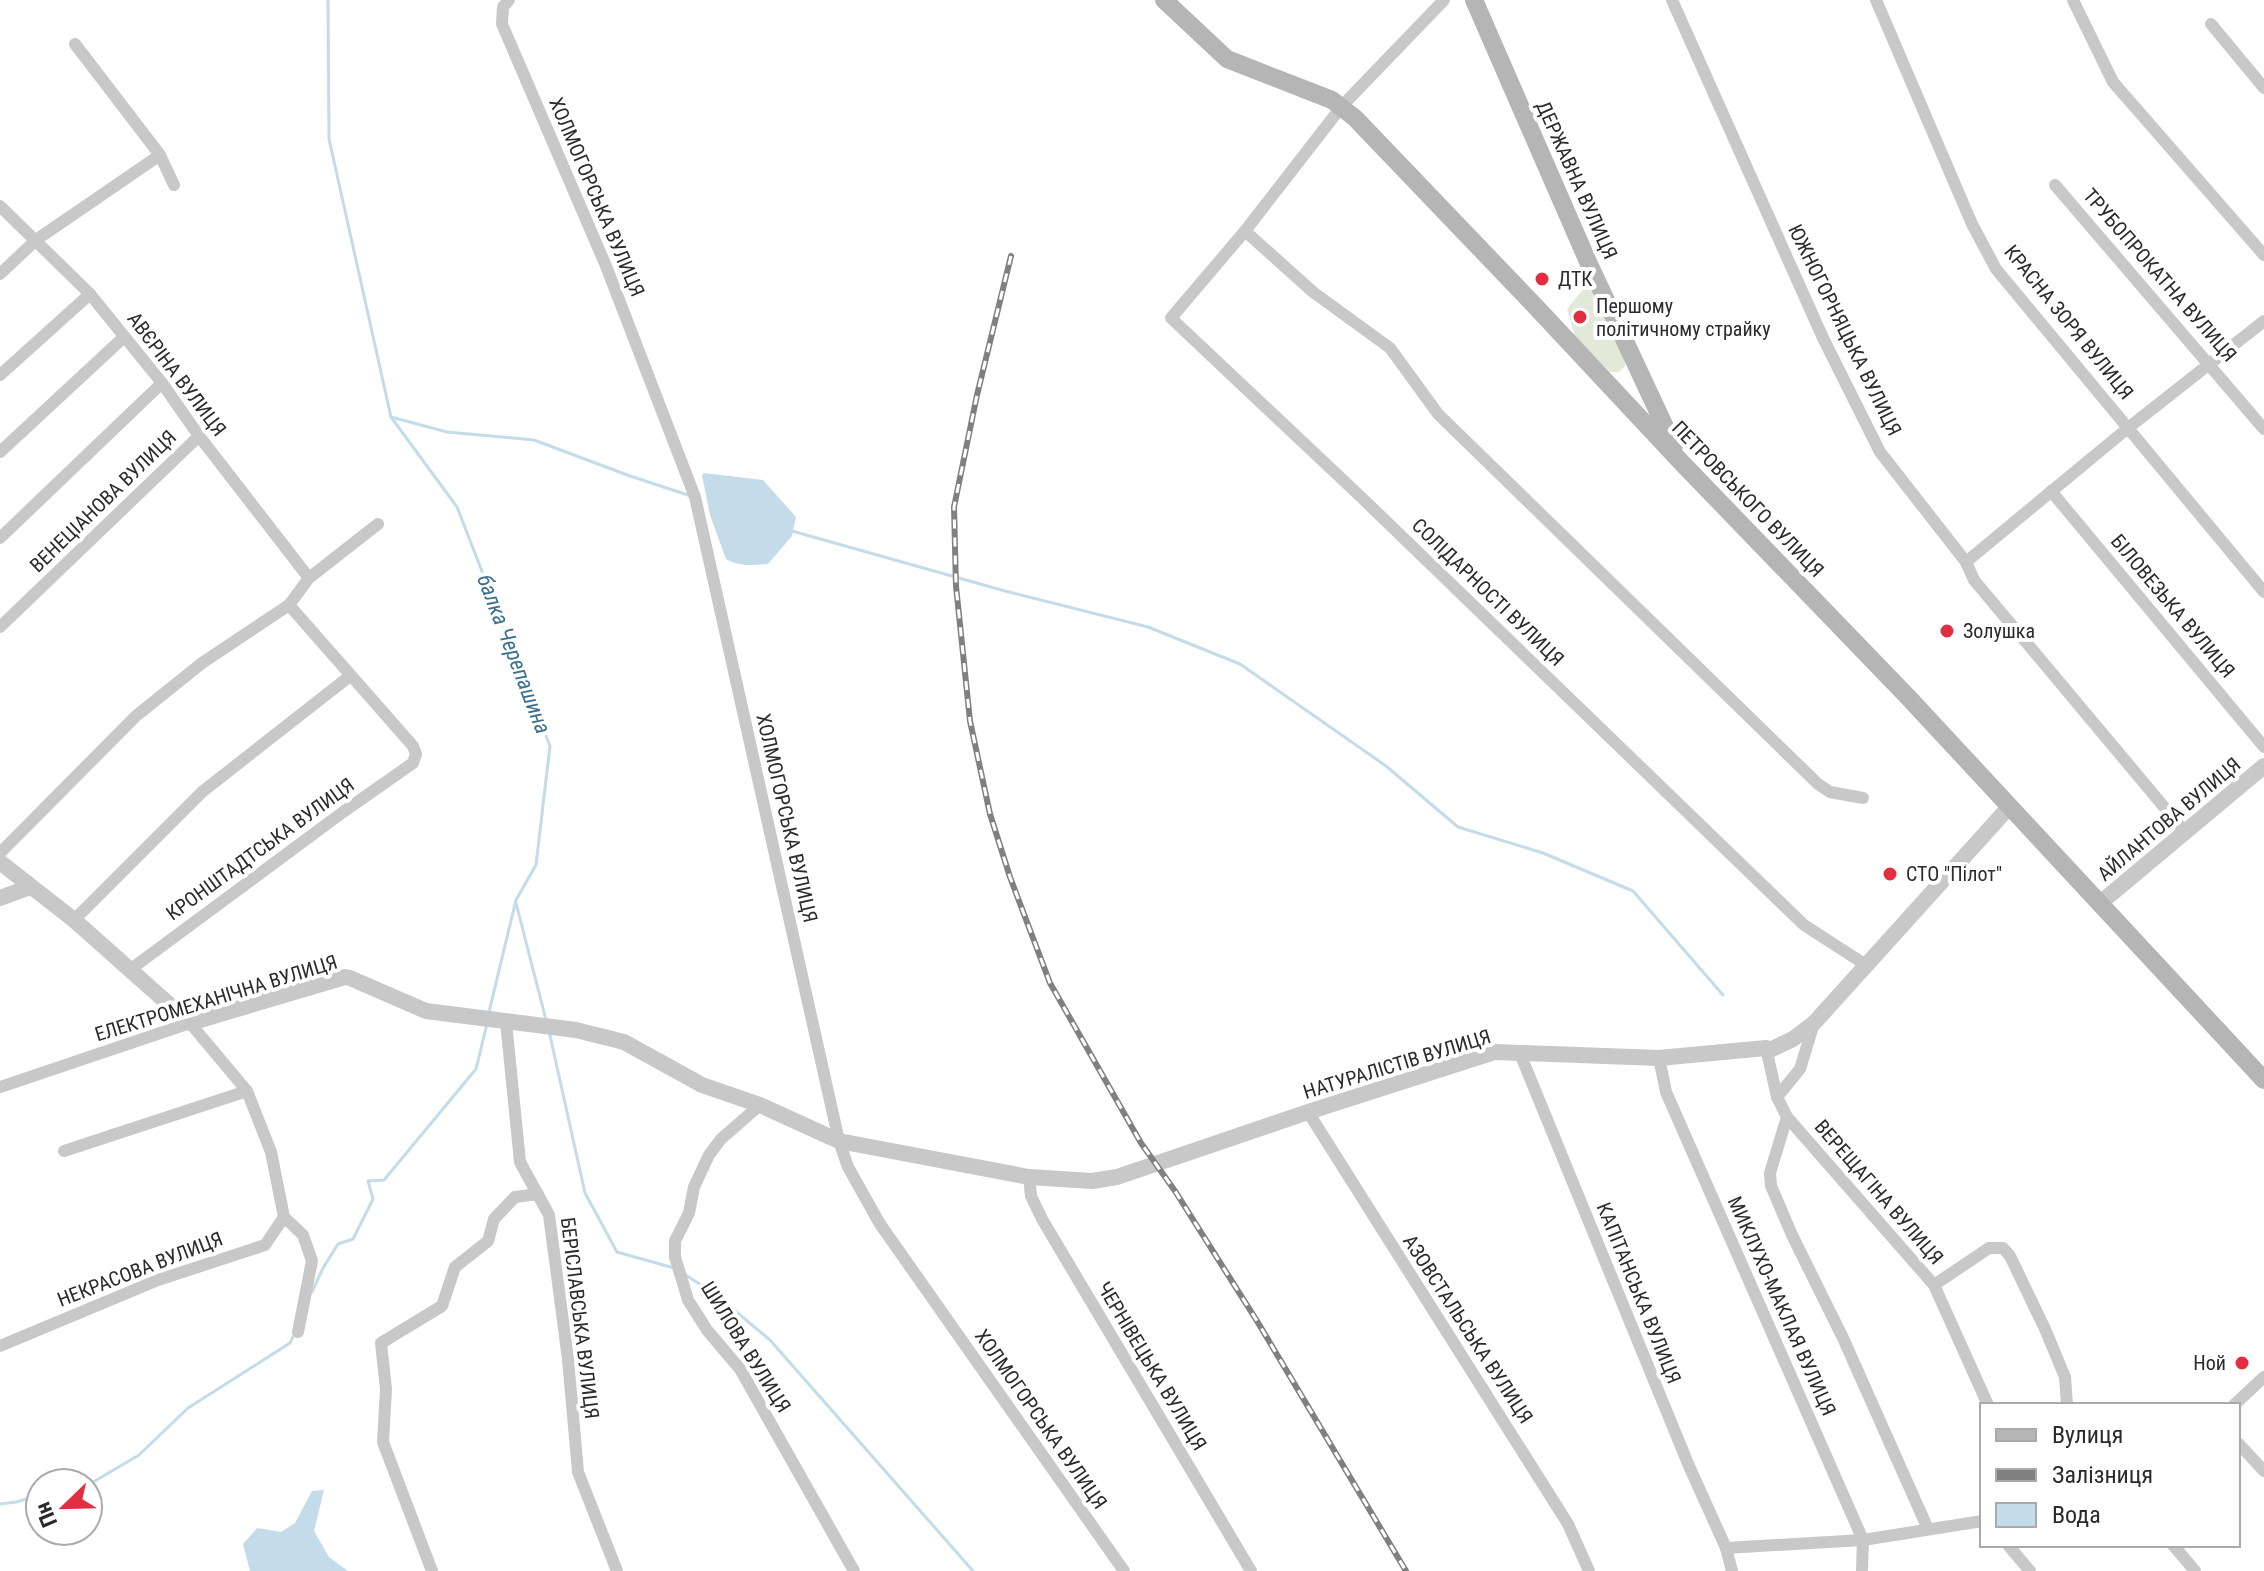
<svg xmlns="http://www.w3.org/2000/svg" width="2264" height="1571" font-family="'Roboto Condensed',sans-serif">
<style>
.green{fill:#e2e9d8}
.water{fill:#c4dcea}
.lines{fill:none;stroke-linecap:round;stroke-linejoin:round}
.stream{stroke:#c4dcea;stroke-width:3}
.minor{stroke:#c8c8c8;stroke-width:12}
.tertiary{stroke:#c8c8c8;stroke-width:16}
.secondary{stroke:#b5b5b5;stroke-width:18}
.rail-casing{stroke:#808080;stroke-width:6}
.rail{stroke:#fff;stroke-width:3;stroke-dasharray:9;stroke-linecap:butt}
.poi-dot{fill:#e32d41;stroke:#fff;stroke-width:3}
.labels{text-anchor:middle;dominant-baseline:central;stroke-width:8;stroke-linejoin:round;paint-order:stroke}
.street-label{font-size:20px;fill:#2b2b2b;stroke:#fff}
.poi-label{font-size:20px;fill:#2b2b2b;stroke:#fff;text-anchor:start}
.water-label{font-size:22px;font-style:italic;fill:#3b6f8c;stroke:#fff}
</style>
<rect width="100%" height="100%" fill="#fff"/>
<path class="green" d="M1584 288 1591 290 1595 294 1625 360V366L1619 372H1610L1575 337 1567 309Z"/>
<g class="water">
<path d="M704 473 763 480 796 517 792 536 768 564C754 565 739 567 726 559L710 515 702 475Z"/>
<path d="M324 1490 314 1531 329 1557 348 1571H250L243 1544 257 1528 281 1532 295 1523 312 1491Z"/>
</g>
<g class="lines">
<g class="stream">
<path d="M328 0 329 139 391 417 457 507 550 746 536 865 516 900 489 1012"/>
<path d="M391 417 447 432 534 440 630 476 691 496"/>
<path d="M792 531 1005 591 1148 627 1240 664 1386 766 1458 827 1543 853 1633 891 1723 995"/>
<path d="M516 903 546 1020"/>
<path d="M549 1031 585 1193 617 1252 674 1268"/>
<path d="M684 1274 715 1294 770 1340 973 1571"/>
<path d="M312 1292 323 1268 338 1244 353 1239 373 1199 368 1181 384 1180 476 1069 487 1024"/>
<path d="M88 1485 139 1455 188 1408 290 1343 295 1332"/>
<path d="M0 1504 16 1502 40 1495"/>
</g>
<g class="minor">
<path d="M509 0 503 7 502 24 606 266 695 497 839 1141 848 1167 880 1224 1124 1571"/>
<path d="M1444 0 1342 106 1245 231 1171 318 1361 497 1804 925 1866 965"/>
<path d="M1672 0 1823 338 1880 452 1966 562 1974 580 2185 832"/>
<path d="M1876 0 1972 224 1996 269 2264 592"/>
<path d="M2073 0 2113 82 2264 255"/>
<path d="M2211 24 2264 88"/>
<path d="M75 44 160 155 174 185"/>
<path d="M2055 185 2264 429"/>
<path d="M0 206 90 294 162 383 199 436 309 578"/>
<path d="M1245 231 1313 292 1390 348 1438 414 1818 784 1830 792 1863 798"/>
<path d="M0 274 36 240 160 155"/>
<path d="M0 375 90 294"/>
<path d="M0 452 124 337"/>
<path d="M2051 491 2264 747"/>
<path d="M0 538 162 383"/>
<path d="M1966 562 2128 428 2264 321"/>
<path d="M0 627 199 436"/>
<path d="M0 853 136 716 202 663 289 605 309 578 378 524"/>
<path d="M74 920 202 792 350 676"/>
<path d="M131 969 343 812 413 763 416 754 413 746 289 605"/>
<path d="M506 1022 520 1162 549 1215 568 1359 578 1472 617 1571"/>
<path d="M1766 1048 1777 1097 1787 1117 1934 1285 1988 1405"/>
<path d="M1519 1051 1689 1466 1726 1548 1732 1571"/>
<path d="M1659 1058 1666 1092 1863 1540 1862 1571"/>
<path d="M0 1087 190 1023 247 1091 271 1152 284 1217 303 1235 312 1261 298 1332"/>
<path d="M1777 1097 1800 1069 1814 1023"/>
<path d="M760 1105 721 1139 709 1155 694 1187 689 1213 675 1241V1257L688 1300 707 1330 740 1369 854 1571"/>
<path d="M1308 1112 1568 1524 1589 1571"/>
<path d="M1787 1117 1770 1173 1771 1186 1792 1235 1843 1338 1928 1529"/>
<path d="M64 1151 247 1091"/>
<path d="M1029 1177 1031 1196 1042 1219 1251 1571"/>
<path d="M1934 1285 1989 1248H2003L2010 1256 2045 1329 2065 1377 2067 1405"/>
<path d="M0 1346 158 1280 265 1245 284 1217"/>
<path d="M2234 1405 2264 1377"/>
<path d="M2238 1443 2264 1471"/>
<path d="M2008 1545 2030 1571"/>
<path d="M2173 1545 2195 1571"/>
<path d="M1726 1548 1863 1540 1982 1521"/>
<path d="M432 1571 383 1442 386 1389 381 1343 442 1306 455 1267 488 1241 494 1219 515 1197 538 1194"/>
</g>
<g class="tertiary">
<path d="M0 862 74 920 190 1023 345 977 350 978 426 1011 576 1030 624 1042 702 1085 760 1105 839 1141 1029 1177 1092 1181 1117 1177 1308 1112 1495 1052 1659 1058 1766 1048 1768 1051 1793 1039 1814 1023 2010 806"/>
<path d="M0 898 30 887"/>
<path d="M2099 904 2264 766"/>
</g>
<g class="secondary">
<path d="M1164 0 1227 59 1332 100 1355 118 1536 307 1682 463 1907 696 2264 1080"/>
<path d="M1474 0 1589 264 1674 446"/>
</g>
<g class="rail-casing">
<path id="rail" d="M1011 256 977 395 954 507 956 586 970 721 990 814 1010 877 1050 983 1141 1143 1175 1191 1257 1321 1406 1571"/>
</g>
<use href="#rail" class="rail"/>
</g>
<g class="poi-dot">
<circle cx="1542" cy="279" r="8"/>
<circle cx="1580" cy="317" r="8"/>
<circle cx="1947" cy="631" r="8"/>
<circle cx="1890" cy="874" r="8"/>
<circle cx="2242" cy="1363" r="8"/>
</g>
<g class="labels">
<g class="street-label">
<text transform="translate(1577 180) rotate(66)">ДЕРЖАВНА ВУЛИЦЯ</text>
<text transform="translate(597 197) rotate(67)">ХОЛМОГОРСЬКА ВУЛИЦЯ</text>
<text transform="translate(2160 275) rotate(49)">ТРУБОПРОКАТНА ВУЛИЦЯ</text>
<text transform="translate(2069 322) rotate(51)">КРАСНА ЗОРЯ ВУЛИЦЯ</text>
<text transform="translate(1845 330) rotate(64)">ЮЖНОГОРНЯЦЬКА ВУЛИЦЯ</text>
<text transform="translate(177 374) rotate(53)">АВЄРІНА ВУЛИЦЯ</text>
<text transform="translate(1748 499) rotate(46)">ПЕТРОВСЬКОГО ВУЛИЦЯ</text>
<text transform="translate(103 501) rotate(-44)">ВЕНЕЦІАНОВА ВУЛИЦЯ</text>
<text transform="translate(1488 592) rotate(44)">СОЛІДАРНОСТІ ВУЛИЦЯ</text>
<text transform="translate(2173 606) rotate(50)">БІЛОВЕЗЬКА ВУЛИЦЯ</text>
<text transform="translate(787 818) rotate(77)">ХОЛМОГОРСЬКА ВУЛИЦЯ</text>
<text transform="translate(2169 819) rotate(-40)">АЙЛАНТОВА ВУЛИЦЯ</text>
<text transform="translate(260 849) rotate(-36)">КРОНШТАДТСЬКА ВУЛИЦЯ</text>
<text transform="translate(216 998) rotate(-17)">ЕЛЕКТРОМЕХАНІЧНА ВУЛИЦЯ</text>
<text transform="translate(1397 1064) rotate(-17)">НАТУРАЛІСТІВ ВУЛИЦЯ</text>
<text transform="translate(1879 1192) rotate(49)">ВЕРЕЩАГІНА ВУЛИЦЯ</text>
<text transform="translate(140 1269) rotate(-21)">НЕКРАСОВА ВУЛИЦЯ</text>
<text transform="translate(1639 1293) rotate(68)">КАПІТАНСЬКА ВУЛИЦЯ</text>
<text transform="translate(1782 1306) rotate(66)">МИКЛУХО-МАКЛАЯ ВУЛИЦЯ</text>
<text transform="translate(580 1318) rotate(83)">БЕРІСЛАВСЬКА ВУЛИЦЯ</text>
<text transform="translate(1468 1329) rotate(57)">АЗОВСТАЛЬСЬКА ВУЛИЦЯ</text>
<text transform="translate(746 1347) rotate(58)">ШИЛОВА ВУЛИЦЯ</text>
<text transform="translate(1152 1366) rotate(59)">ЧЕРНІВЕЦЬКА ВУЛИЦЯ</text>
<text transform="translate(1041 1419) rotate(55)">ХОЛМОГОРСЬКА ВУЛИЦЯ</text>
</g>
<g class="poi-label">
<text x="1558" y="279">ДТК</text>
<text x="1596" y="306">Першому<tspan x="1596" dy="23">політичному страйку</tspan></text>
<text x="1963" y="631">Золушка</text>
<text x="1906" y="874">СТО "Пілот"</text>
<text x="2226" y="1363" text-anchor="end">Ной</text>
</g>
<g class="water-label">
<text transform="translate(514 654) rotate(69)">балка Черепашина</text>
</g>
</g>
<rect x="1980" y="1403" width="260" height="144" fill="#ffffff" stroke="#aaaaaa" stroke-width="2"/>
<rect x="1996" y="1429" width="40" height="12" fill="#b5b5b5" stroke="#aaaaaa" stroke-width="2"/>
<text x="2052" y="1443" font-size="24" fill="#2b2b2b">Вулиця</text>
<rect x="1996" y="1469" width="40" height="12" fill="#808080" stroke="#aaaaaa" stroke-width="2"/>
<text x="2052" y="1483" font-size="24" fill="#2b2b2b">Залізниця</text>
<rect x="1996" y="1503" width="40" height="24" fill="#c4dcea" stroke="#aaaaaa" stroke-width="2"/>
<text x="2052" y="1523" font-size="24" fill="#2b2b2b">Вода</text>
<g transform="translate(64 1507) rotate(247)"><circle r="38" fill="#ffffff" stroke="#aaaaaa" stroke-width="2"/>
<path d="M0-6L14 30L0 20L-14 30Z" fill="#e32d41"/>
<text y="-12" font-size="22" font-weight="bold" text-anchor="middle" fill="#2b2b2b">Пн</text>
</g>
</svg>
